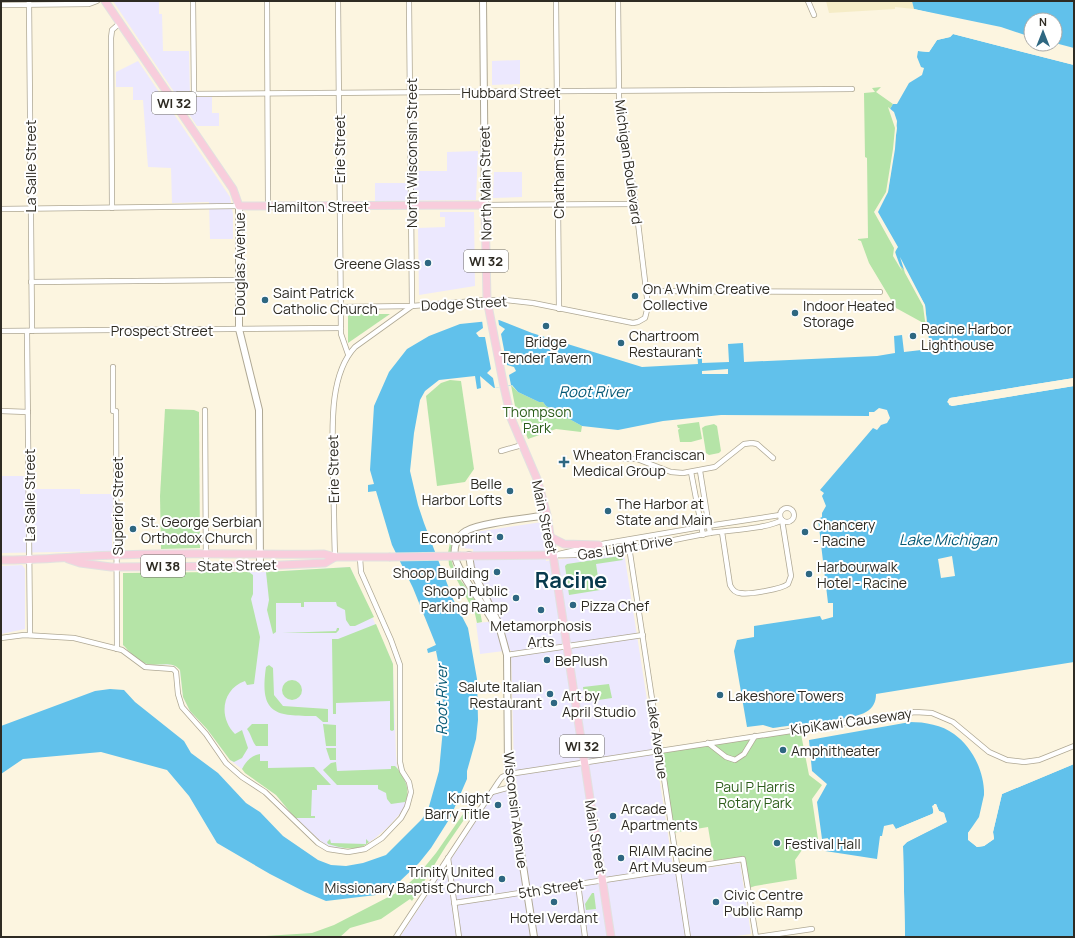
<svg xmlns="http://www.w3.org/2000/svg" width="1075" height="938" font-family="Manrope,sans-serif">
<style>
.commercial{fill:#ece8fe}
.green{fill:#b5e4a7}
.sand{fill:#f5ecc6}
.water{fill:#61c1eb}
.pier{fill:#fcf5e0}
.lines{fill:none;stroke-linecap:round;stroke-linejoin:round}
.street-casing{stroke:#afa894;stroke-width:6}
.secondary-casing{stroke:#afa894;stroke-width:8}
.primary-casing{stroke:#e2e1e0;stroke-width:9}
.street{stroke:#fff;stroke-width:4.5}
.secondary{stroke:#fff;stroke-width:6}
.primary{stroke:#f8cddc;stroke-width:7}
.primary-bridge-casing{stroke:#e2e1e0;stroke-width:9;stroke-linecap:butt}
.primary-bridge{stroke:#f8cddc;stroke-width:7}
.poi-dot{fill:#2e6781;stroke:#fff;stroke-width:1.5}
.labels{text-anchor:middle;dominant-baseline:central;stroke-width:4;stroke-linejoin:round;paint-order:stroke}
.shield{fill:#fff;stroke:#6d6b65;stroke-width:1}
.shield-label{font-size:13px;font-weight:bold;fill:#2e2b23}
.street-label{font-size:14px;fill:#2e2b23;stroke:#fff}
.poi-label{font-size:14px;fill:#2e2b23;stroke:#fff;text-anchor:start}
.park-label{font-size:14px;fill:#2c5d1a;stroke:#fff}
.water-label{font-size:15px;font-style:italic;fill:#055874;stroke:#fff}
.town-label{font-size:22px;font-weight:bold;fill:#083a4d;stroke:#fff}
</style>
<rect width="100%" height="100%" fill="#fcf5e0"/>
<g class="commercial">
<path d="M113 1H159V14H162L163 51H189L190 97H212V113H219V126H197Z"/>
<path d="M520 60V84L492 85V61Z"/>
<path d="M138 61 230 197 233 214V239H210L209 202 172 203 171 168 148 167 143 100H133V87H116V72Z"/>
<path d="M478 151 476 200 375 201V183H415V171H447V152Z"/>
<path d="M494 172H522V197L493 198Z"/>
<path d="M440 212H474L475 286 419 295 418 228 445 227V217H440Z"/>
<path d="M1 476H24V489H80V494H113L112 551 1 553Z"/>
<path d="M542 522 546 561 624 552 674 873 740 863 751 934 728 937H400L494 793 517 786 514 769 511 650 480 654 476 623 498 621 474 568 473 549 461 548V541L469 533Z"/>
<path d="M22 565 25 569V629L1 634V566Z"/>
<path d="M350 567 393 664 396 754 397 767 406 782 407 792 405 808 388 827 374 839 364 845 347 848H335L325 845 295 818 276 795 230 760 207 729 190 711 183 697 180 670 177 667 172 665 145 664 123 645 201 572H266Z"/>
</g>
<g class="green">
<path d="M881 87 876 92 893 104 890 109 896 120 897 262 905 271 925 305 927 325 896 308 869 263 861 241 858 240V239L868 238 867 158 865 157 864 93 875 92 872 88Z"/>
<path d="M348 314H390L348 343Z"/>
<path d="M450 380 461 381 474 469 465 482 437 486 426 396 441 383Z"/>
<path d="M511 385 518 392 539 402H543L546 406 582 426 581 432 556 429 528 439 516 408 517 407 515 406Z"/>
<path d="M165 409 194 410 199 412 200 548 161 549 160 496Z"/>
<path d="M699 422 702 439 691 442H680L678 430 680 428H678L677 425Z"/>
<path d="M714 424 717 426 721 451 719 453 709 455 706 453 702 428 705 426Z"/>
<path d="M451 537H454C440 577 479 587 482 622L477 623 475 614 449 565 448 553Z"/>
<path d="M620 556 623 560 596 564 600 590 569 595 565 566 567 564Z"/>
<path d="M350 567 374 617 355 626H350L346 620 345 610 337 606 336 602H304V607H301V603H276V632L273 634 267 610 269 600 266 572Z"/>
<path d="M218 572H249L253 575V594L251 599 260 637 254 684 247 685 245 681C222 689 218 717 235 734L242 730 248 748 242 758 234 762 230 760 207 729 190 711 183 697 180 670C171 659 156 668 144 663 136 660 129 651 123 645V573Z"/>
<path d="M376 624 393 664 394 730 392 731 390 730V701L336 703V714H333L332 639H338Z"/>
<path d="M337 628H339V630L336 633H282L336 631Z"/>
<path d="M269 665 273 668 274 695 283 706 328 709V722H323L316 716C276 716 259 715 266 667Z"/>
<circle cx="292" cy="690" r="10"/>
<path d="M609 684 612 698 585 702 583 687Z"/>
<path d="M252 724H268V746H256C252 741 251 734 247 729Z"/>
<path d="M323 724 336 725V746H326Z"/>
<path d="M800 729 809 775 822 785 812 799 818 839 809 840 795 860 797 879 755 886 749 888 743 859 714 863 708 827 672 833 659 751Z"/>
<path d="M326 748H336V760H330Z"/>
<path d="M260 754V761H268V768L314 767 331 785H317V790H312L311 816H315V818H295L276 795 245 773 242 769C246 761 252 755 260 754Z"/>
<path d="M336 762 337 771 391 769V766H395C403 774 412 790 405 802L391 804 387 799 386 793 378 789V785H337L323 770 331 763Z"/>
<path d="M477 794 481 795 446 846 412 901 410 899 381 919 350 928 340 937H252L312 933 334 925 400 891 418 875 436 853Z"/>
<path d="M330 839 331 843 366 844V839L369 842C360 852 340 848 328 844L327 842Z"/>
<path d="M592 893H594L596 909 586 910 585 904Z"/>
</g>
<path class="sand" d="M826 1H917L914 9 895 7V9L829 13Z"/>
<g class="water">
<path d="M912 1H1074V48L1055 43V20H1031V37L914 9Z"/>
<path d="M953 34 1074 65V378L950 398 948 400 949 405 952 406 1074 386V662L876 694C876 702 873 708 866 712 854 720 791 725 773 728L763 725 747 727 734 651 737 640 754 637V626L820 616 822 620 833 617V603H828L818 519 822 517V513L826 506 822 496 824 493 820 490 873 428 877 430 881 425 887 423 890 418 887 410 879 408 874 412H869V416L721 415 663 421 618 430 582 426 546 406 543 402H539L518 392 512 385 494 388 480 376 481 388 477 389 475 376 439 380 425 391 420 400 414 433 410 471 418 505 424 523 453 599 468 628 477 679 478 720 476 739 467 771V779L450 818 431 848 419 863 399 882 376 895 326 901 305 892 270 874 217 843 189 796 167 770 101 752 23 759 1 774V726L95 691 110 689 124 690 135 702 184 741 191 753 218 773 246 803 260 812 283 836 318 860 331 865 346 866 363 863 386 855 422 819 428 810 439 771 444 718 441 676 436 651 439 650 428 653 427 649 438 644 436 645 413 588 392 545 376 491 368 492V485L374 484 370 470 374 406 389 372 407 349 429 336 460 324 499 320 532 333 642 367 698 364 697 351H702V363L729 362 728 344 743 343 744 362 877 356 895 353 894 336 902 335 904 352 930 349 925 305 905 271 897 262 895 256 896 248 876 212 888 192 897 128 890 109 893 104H897L909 83 922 75 924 68 921 67 917 57 918 51 929 52 937 40 950 37Z"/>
<path d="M910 722C925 722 942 725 954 734 979 752 992 790 979 819 976 824 971 829 968 833L969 840 977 847 984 846 994 839 993 832 1002 794 1074 764V937H905L903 846 907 842 946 822 944 813 939 811 936 804 932 806 934 813 932 814 896 829 893 824 884 826 882 836H880L877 859 825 851 828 838 822 839 817 802 827 784 812 771 809 740Z"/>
</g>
<g class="pier">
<path d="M914 9 1001 27 1031 37V39L914 10Z"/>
<path d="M953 32 1074 63V65L953 34 950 37 937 40 929 52 918 51 917 50H928L937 39 950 36Z"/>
<path d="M888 107 894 112 897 121 895 149 888 192 878 212 898 247 895 252 902 271 893 256 894 248 874 212 886 192 893 149 895 128Z"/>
<path d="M900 257 925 305 927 325 925 321 923 306 905 273Z"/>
<path d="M498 318 499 325 505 329 501 334 507 365 514 367 516 371 509 375 511 385 495 388 493 378 487 373 491 369 485 337H479L476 333 483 328 482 320Z"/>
<path d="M728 369V374H702V371Z"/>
<path d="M1074 378V380L951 400 949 402 952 404 1074 384V386L952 406 947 402 950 398Z"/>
<path d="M952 556 955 576 941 578 938 559Z"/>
<path d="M1074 762V764L1002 794 993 832 994 839 984 846 977 847 968 840V833L979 817 984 795V787L985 786 986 795 981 818 970 834V839L977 845 984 844 992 839 991 831 1001 793Z"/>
<path d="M934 804H936L939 811 944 813 947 822 907 842 903 846 905 937H903L901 845 906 840 943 823 945 818 943 815 937 812 935 806V813L933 816 897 831 896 829 932 814 933 813Z"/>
</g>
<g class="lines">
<g class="street-casing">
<g id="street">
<path d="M29 1 32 331"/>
<path d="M193 1 194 93"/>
<path d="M267 1 268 206"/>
<path d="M338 1 341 334 348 354"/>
<path d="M409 1 412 306"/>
<path d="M556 1 559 309"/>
<path d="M808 1 814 15"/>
<path d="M1 5 89 4 97 1"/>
<path d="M171 99 178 94H185L852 89"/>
<path d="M485 205 635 204"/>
<path d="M112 208 111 38 112 30 120 23"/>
<path d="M1 209 239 206"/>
<path d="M31 282 239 280"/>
<path d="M646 291 880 292"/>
<path d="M340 307 412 306 487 300H506L533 303 633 323 638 322 645 318 648 306 636 206 619 97 618 1"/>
<path d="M1 331 341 328"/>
<path d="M27 331 30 635"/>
<path d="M113 367V411H116L117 649"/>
<path d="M205 410 206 566"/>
<path d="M1 411 28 412"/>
<path d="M501 451 522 445"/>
<path d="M625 459H637L671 472 683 473 715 467 744 444 752 443 757 444 773 458"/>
<path d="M700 471 710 533"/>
<path d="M691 472 703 535"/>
<circle cx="787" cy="515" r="7"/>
<path d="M628 540 688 937"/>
<path d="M596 545 701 527 780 515"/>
<path d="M559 554 589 547"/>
<path d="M553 555C606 557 659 542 710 533 729 530 767 529 782 520L791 576 788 584C782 589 748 595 740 593 735 593 732 589 730 585L722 532"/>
<path d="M335 557C334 529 334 502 333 474 333 436 327 377 355 347L412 306"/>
<path d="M1 638 24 635 74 638 122 650 145 667 173 669 176 672 178 694 182 707 206 734 226 763 242 777 265 792 318 843 328 849 348 852 365 849 382 838 401 818 407 807 411 792 409 782 402 771 400 762V665L391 640 361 572 360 558"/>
<path d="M507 655 643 635"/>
<path d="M708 743 726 757 735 760 744 754 755 736"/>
<path d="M492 792 511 787"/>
<path d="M448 858 459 937"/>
<path d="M578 884 585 937"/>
<path d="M454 903 743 859 756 937"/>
<path d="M396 937 499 781 502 777 509 774 915 712 932 713 953 722 989 752 1007 760 1024 762 1039 760 1074 746"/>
<path d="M757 937 812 929"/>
</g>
</g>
<g class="secondary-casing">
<g id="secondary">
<path d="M483 1 485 205"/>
<path d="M239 206V329L259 410 260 566"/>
<path d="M469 555 471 568 498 622 507 655 508 768 534 937"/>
<path d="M494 623C483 603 466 584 457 563 452 552 455 537 466 531 478 523 530 518 547 515"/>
</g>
</g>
<g class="primary-casing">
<g id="primary">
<path d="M105 1 233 189 239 206 485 205 487 300 504 387 511 418 537 479 547 515 611 937"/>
<path d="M550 537 564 544 599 545"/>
<path d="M461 556 553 555"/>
<path d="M68 559 80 563 111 567 260 566 325 563 335 557"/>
<path d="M1 560C40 560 78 556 117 555 186 552 255 555 324 554L335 557H389"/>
</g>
</g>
<use href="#street" class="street"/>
<use href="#secondary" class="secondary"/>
<use href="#primary" class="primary"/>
<g class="primary-bridge-casing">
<path id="primary-bridge" d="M389 557 461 556"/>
</g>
<use href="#primary-bridge" class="primary-bridge"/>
</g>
<g class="poi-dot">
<circle cx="428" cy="263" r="4"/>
<circle cx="635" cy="296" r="4"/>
<circle cx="265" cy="300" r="4"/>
<circle cx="795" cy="313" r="4"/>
<circle cx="546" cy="326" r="4"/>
<circle cx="913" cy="336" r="4"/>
<circle cx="621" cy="343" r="4"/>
<path d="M562 456h4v4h4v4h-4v4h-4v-4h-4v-4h4z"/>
<circle cx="510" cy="491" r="4"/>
<circle cx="608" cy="511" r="4"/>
<circle cx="133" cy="529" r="4"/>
<circle cx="805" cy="532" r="4"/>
<circle cx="500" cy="537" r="4"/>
<circle cx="497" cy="572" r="4"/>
<circle cx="809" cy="574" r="4"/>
<circle cx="516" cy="598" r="4"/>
<circle cx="573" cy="605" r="4"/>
<circle cx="541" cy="610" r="4"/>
<circle cx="547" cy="660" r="4"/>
<circle cx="550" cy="694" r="4"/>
<circle cx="720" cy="695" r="4"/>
<circle cx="554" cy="703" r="4"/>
<circle cx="783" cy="750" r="4"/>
<circle cx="498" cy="805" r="4"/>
<circle cx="613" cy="816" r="4"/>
<circle cx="777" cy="843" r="4"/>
<circle cx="621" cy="858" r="4"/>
<circle cx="502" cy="879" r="4"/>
<circle cx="554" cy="902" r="4"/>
<circle cx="716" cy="902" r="4"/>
</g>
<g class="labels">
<g class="shield">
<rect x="152" y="92" width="44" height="22" rx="3"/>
<rect x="464" y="250" width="44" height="22" rx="3"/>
<rect x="141" y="555" width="44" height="22" rx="3"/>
<rect x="560" y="735" width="44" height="22" rx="3"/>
</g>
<g class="shield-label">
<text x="174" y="103">WI 32</text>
<text x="486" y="261">WI 32</text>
<text x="163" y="566">WI 38</text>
<text x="582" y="746">WI 32</text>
</g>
<g class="street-label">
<text x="511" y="92">Hubbard Street</text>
<text transform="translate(339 149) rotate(-90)">Erie Street</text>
<text transform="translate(411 153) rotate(-90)">North Wisconsin Street</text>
<text transform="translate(629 162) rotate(82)">Michigan Boulevard</text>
<text transform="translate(30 166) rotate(-90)">La Salle Street</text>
<text transform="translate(558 167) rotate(-90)">Chatham Street</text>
<text transform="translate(485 183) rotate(-91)">North Main Street</text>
<text x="318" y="206">Hamilton Street</text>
<text transform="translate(239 264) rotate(-90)">Douglas Avenue</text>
<text transform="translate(464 303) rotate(-3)">Dodge Street</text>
<text x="162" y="330">Prospect Street</text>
<text transform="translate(333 469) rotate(-91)">Erie Street</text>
<text transform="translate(29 495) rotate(-90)">La Salle Street</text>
<text transform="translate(117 506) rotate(-90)">Superior Street</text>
<text transform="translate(545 517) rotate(78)">Main Street</text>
<text transform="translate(625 547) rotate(-9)">Gas Light Drive</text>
<text transform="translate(237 565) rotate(-1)">State Street</text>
<text transform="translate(851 721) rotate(-8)">KipiKawi Causeway</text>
<text transform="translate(658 739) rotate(82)">Lake Avenue</text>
<text transform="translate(516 810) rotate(83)">Wisconsin Avenue</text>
<text transform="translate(596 837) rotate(81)">Main Street</text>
<text transform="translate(551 888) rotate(-9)">5th Street</text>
</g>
<g class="poi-label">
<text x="420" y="263" text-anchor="end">Greene Glass</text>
<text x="643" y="288">On A Whim Creative<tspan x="643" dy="16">Collective</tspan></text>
<text x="273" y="292">Saint Patrick<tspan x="273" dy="16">Catholic Church</tspan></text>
<text x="803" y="305">Indoor Heated<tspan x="803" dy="16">Storage</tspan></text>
<text x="921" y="328">Racine Harbor<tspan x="921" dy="16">Lighthouse</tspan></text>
<text x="629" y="335">Chartroom<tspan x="629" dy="16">Restaurant</tspan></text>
<text x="546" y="341" text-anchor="middle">Bridge<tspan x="546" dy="16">Tender Tavern</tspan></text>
<text x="573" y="454">Wheaton Franciscan<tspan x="573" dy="16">Medical Group</tspan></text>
<text x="502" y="483" text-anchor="end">Belle<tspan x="502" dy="16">Harbor Lofts</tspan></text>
<text x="616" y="503">The Harbor at<tspan x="616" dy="16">State and Main</tspan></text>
<text x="141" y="521">St. George Serbian<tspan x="141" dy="16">Orthodox Church</tspan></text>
<text x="813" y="524">Chancery<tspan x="813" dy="16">- Racine</tspan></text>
<text x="492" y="537" text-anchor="end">Econoprint</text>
<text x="817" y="566">Harbourwalk<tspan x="817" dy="16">Hotel - Racine</tspan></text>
<text x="489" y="572" text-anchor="end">Shoop Building</text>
<text x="508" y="590" text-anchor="end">Shoop Public<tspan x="508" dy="16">Parking Ramp</tspan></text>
<text x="581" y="605">Pizza Chef</text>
<text x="541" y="625" text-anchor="middle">Metamorphosis<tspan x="541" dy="16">Arts</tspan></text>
<text x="555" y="660">BePlush</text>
<text x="542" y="686" text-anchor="end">Salute Italian<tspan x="542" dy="16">Restaurant</tspan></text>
<text x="562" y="695">Art by<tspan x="562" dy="16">April Studio</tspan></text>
<text x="728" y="695">Lakeshore Towers</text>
<text x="791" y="750">Amphitheater</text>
<text x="490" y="797" text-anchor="end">Knight<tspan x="490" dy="16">Barry Title</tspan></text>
<text x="621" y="808">Arcade<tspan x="621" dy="16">Apartments</tspan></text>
<text x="785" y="843">Festival Hall</text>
<text x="629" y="850">R|A|M Racine<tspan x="629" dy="16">Art Museum</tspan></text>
<text x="494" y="871" text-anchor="end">Trinity United<tspan x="494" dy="16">Missionary Baptist Church</tspan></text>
<text x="724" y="894">Civic Centre<tspan x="724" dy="16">Public Ramp</tspan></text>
<text x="554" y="917" text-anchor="middle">Hotel Verdant</text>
</g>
<g class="park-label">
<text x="537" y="411">Thompson<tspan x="537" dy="16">Park</tspan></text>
<text x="755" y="786">Paul P Harris<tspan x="755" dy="16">Rotary Park</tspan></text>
</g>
<g class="water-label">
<text x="594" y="391">Root River</text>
<text x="948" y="539">Lake Michigan</text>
<text transform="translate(441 700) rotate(-90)">Root River</text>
</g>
<g class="town-label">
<text x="571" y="580">Racine</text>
</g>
</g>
<rect width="1075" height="938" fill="none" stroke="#2e2b23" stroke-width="4"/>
<g transform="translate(1043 32)"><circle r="19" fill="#ffffff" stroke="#abaaa7"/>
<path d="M0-3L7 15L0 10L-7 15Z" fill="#2e6781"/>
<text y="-6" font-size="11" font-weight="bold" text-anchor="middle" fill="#2e2b23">N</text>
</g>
</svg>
